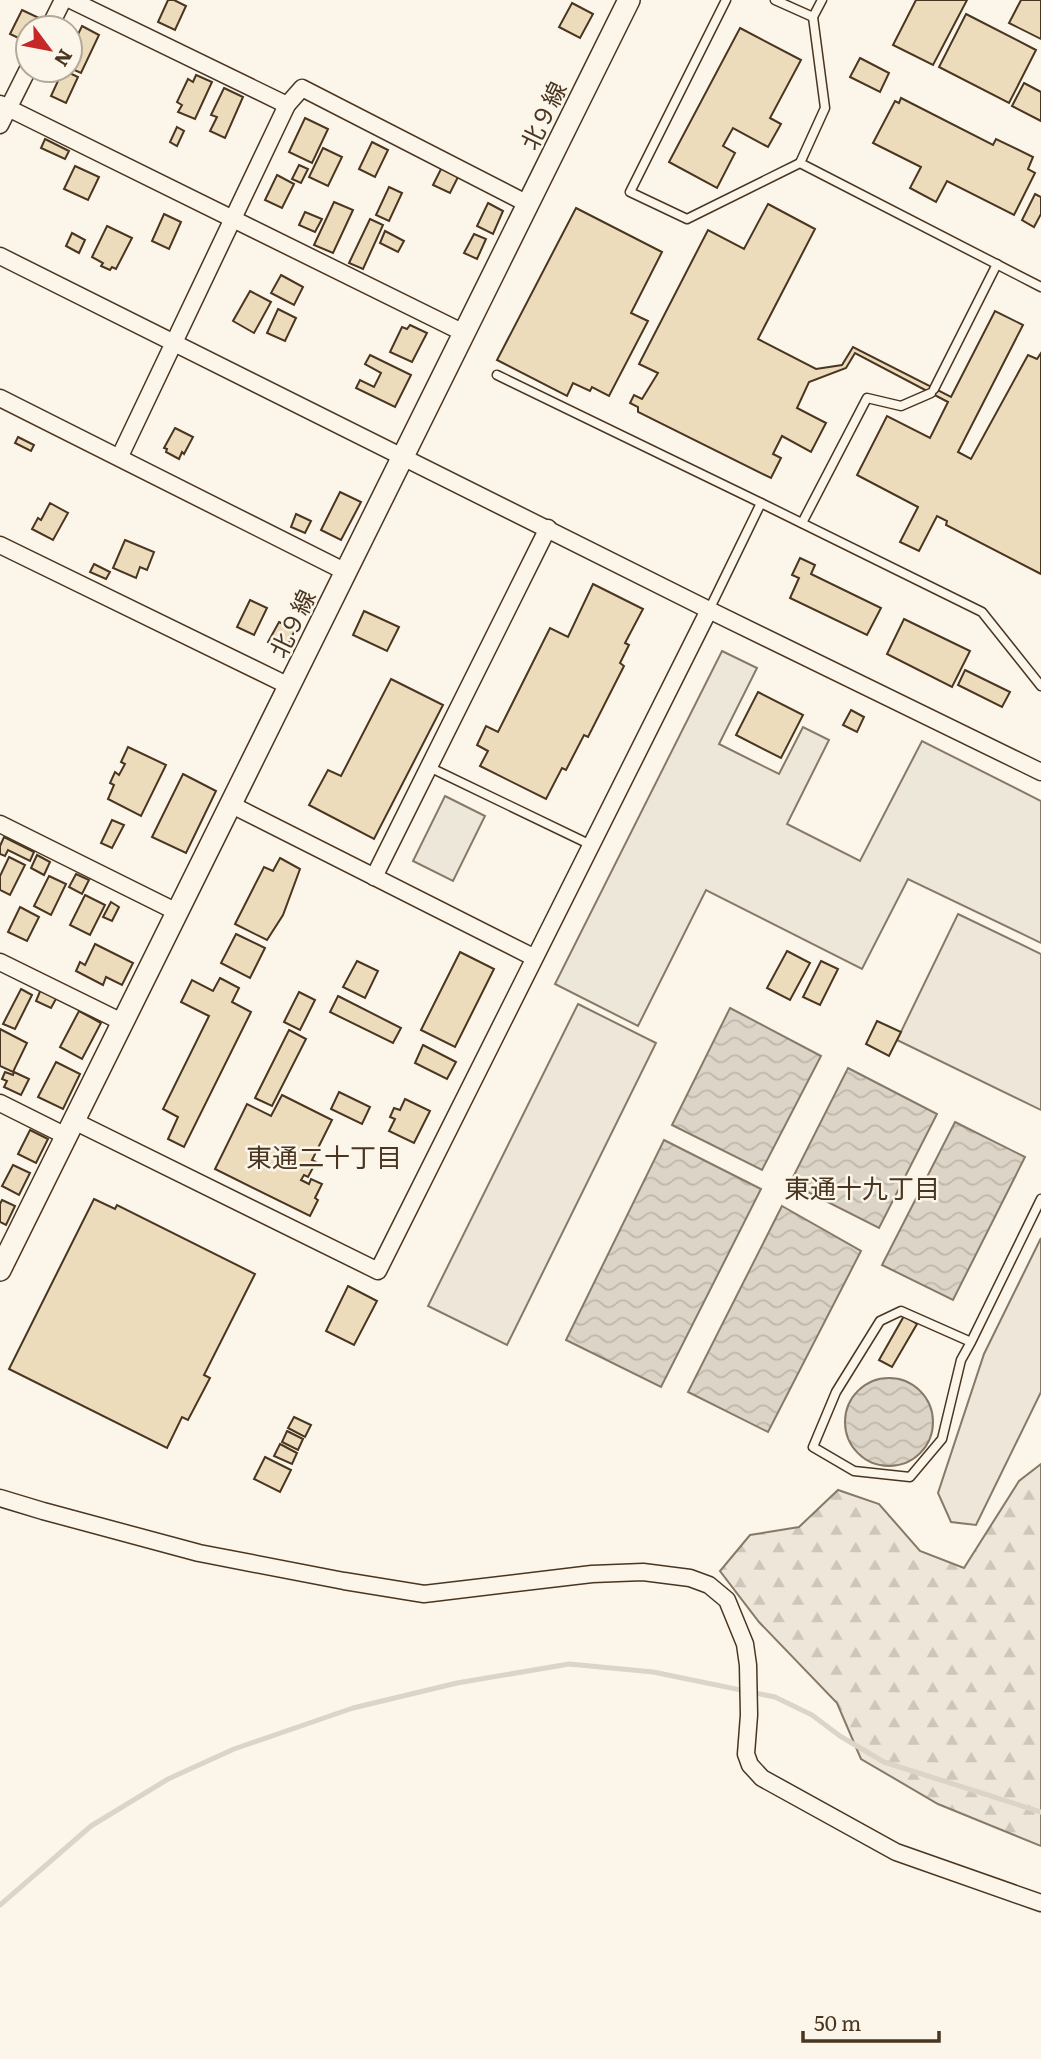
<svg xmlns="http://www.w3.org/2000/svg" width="1041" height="2059" font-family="Literata,'Noto Sans JP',serif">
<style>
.grass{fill:#ede6d9;stroke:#887966;stroke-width:2}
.forest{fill:url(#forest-firs);stroke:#887966;stroke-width:2}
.parking{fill:#ede7d9;stroke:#887966;stroke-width:2}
.water{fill:url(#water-waves);stroke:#887966;stroke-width:2}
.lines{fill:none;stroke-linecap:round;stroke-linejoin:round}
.stream{stroke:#dcd4c6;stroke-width:5}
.building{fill:#ecdcbc;stroke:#4a3520;stroke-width:2}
.service-casing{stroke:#4a3520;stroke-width:11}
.minor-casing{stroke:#4a3520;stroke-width:19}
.tertiary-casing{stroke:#4a3520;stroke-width:24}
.service{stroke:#fbf6e9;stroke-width:8}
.minor{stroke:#fbf6e9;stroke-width:16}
.tertiary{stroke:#fbf6e9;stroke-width:21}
.labels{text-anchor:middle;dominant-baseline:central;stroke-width:5;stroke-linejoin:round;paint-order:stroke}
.street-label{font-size:24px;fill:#4a3520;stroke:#fbf6e9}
.neighbourhood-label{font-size:26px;fill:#4a3520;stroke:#fbf6e9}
</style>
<defs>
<pattern id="forest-firs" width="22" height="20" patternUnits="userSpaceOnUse" patternTransform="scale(1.75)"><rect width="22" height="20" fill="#ede6d9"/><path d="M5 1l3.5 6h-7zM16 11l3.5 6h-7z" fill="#cdc6ba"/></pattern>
<pattern id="water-waves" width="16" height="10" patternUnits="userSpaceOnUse" patternTransform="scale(1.75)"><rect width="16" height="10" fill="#dcd4c6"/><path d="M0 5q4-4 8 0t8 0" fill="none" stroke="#beb7aa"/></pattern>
</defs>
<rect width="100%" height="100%" fill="#fbf6e9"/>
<g class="grass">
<path d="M958 914 1041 954V1110L897 1040Z"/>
<path d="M578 1004 656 1043 507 1345 428 1306Z"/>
<path d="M1041 1238V1392L976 1525 951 1522 938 1493 984 1354Z"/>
</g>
<path class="forest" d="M1041 1464V1846L938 1804 861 1759 837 1703 759 1622 720 1571 750 1535 799 1527 838 1490 879 1504 920 1551 964 1568 1019 1481Z"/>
<g class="parking">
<path d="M722 651 757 668 719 744 779 774 803 727 829 740 787 824 860 861 922 741 1041 801V943L908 879 862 969 706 890 638 1026 555 984Z"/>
<path d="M445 796 485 816 453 881 413 861Z"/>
</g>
<g class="water">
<path d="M730 1008 821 1056 762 1170 672 1125Z"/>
<path d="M848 1068 937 1114 879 1228 790 1183Z"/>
<path d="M955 1122 1025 1157 953 1300 882 1265Z"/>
<path d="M664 1140 761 1189 661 1387 566 1340Z"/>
<path d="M782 1206 861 1251 768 1432 688 1392Z"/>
<circle cx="889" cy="1422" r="44"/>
</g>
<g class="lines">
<path class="stream" d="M0 1905 91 1826 168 1779 234 1749 353 1708 457 1683 569 1664 653 1672 775 1697 812 1715 840 1736 884 1762 1041 1812"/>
</g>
<g class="building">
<path d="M168 0H174L186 6 175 30 158 22Z"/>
<path d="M916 0H967L933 65 893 45Z"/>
<path d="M1021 0H1041V39L1009 23Z"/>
<path d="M572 3 593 14 580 38 559 27Z"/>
<path d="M22 10 39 18 34 28H28L27 42 10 34Z"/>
<path d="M966 14 1036 50 1009 103 939 67Z"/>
<path d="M82 26 99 35 81 73 70 68V51Z"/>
<path d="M740 28 801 60 770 118 781 124 768 147 733 128 723 146 735 153 717 188 669 162Z"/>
<path d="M860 58 889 73 880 92 850 77Z"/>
<path d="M63 70 78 77 66 103 51 96Z"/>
<path d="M196 75 212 82 195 119 178 112 182 105 177 102 188 79 193 82Z"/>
<path d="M1024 83 1041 92V121L1012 106Z"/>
<path d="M224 88 243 97 225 138 210 131 217 117 211 115Z"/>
<path d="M901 98 993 145 996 139 1033 157 1028 169 1035 173 1014 215 947 181 936 202 910 188 921 167 873 143 895 101 899 103Z"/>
<path d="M305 118 328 129 312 163 289 152Z"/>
<path d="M177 127 184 131 177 146 170 142Z"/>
<path d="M45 139 69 151 65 159 41 148Z"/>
<path d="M372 142 388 150 375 177 359 169Z"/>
<path d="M323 148 342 157 328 186 309 177Z"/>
<path d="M299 165 308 169 301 183 292 179Z"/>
<path d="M443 165 460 173 450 193 433 185Z"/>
<path d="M75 166 99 177 88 200 64 189Z"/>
<path d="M277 175 294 184 282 208 265 200Z"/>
<path d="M389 187 402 193 389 221 376 215Z"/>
<path d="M1035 194 1041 197V214L1034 227 1022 220Z"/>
<path d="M334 202 353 210 333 253 314 245Z"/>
<path d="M488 203 503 211 493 234 477 226Z"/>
<path d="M768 204 815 229 758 339 816 369 842 365 853 347 951 397 995 311 1023 325 958 452 971 459 1028 355 1037 359 1041 353V574L946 525 947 521 937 516 919 551 900 542 918 507 857 475 887 416 930 438 948 402 855 353 846 368 809 382 797 408 826 423 811 452 782 436 773 454 781 458 771 478 638 412V407L630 403 634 395 642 399 658 373 639 364 708 230 744 249Z"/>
<path d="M576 208 662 252 631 313 648 321 609 396 592 387 590 391 573 383 567 396 497 360Z"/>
<path d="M305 212 322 219 315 232 299 225Z"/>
<path d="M164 214 181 222 169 249 152 241Z"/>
<path d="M370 219 383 225 363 269 349 263Z"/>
<path d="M107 226 132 238 116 269 112 267 110 270 101 266 103 263 92 257Z"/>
<path d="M385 231 404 241 398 252 380 243Z"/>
<path d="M72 233 85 240 79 253 66 246Z"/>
<path d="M474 234 486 239 477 259 464 253Z"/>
<path d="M281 275 303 287 294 305 271 293Z"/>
<path d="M250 291 271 302 254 333 233 321Z"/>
<path d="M278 309 296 318 285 341 267 333Z"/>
<path d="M410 325 427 333 412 362 390 352 402 327 407 329Z"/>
<path d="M370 355 411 375 395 407 356 388 360 380 374 387 381 373 365 364Z"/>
<path d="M175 428 193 437 184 454 182 452 179 459 166 452 167 449 164 448Z"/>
<path d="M18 437 34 445 31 451 15 443Z"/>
<path d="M340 492 361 502 341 540 321 530Z"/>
<path d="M50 503 68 513 53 540 32 529 38 518 41 520Z"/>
<path d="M296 514 311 521 305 533 291 527Z"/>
<path d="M125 540 154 552 147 570 140 567 136 578 113 568Z"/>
<path d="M800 558 815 565 811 574 881 608 867 635 790 598 799 578 792 575Z"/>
<path d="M94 564 110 572 106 579 90 572Z"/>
<path d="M593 584 643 609 625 643 629 645 620 663 624 666 588 737 584 735 566 770 562 768 546 799 480 766 488 751 477 745 486 726 498 732 550 628 568 637Z"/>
<path d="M250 600 267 608 254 635 237 627Z"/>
<path d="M364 611 399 627 387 651 353 635Z"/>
<path d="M904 619 970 651 952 687 887 654Z"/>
<path d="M279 622 295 630 285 651 268 642Z"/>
<path d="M965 670 1010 692 1002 707 958 685Z"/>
<path d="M391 679 443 705 374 839 309 805 328 770 341 776Z"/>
<path d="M758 692 803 715 781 758 736 735Z"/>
<path d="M851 710 864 717 857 732 843 725Z"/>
<path d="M128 747 166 765 141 816 108 799 114 785 110 783 115 772 119 775 125 764 121 762Z"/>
<path d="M183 774 216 791 186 853 152 837Z"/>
<path d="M112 820 124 825 112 848 101 843Z"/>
<path d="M4 837 34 852 30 861 8 850 5 856 0 854V846Z"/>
<path d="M37 855 50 862 44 875 31 868Z"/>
<path d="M9 857 25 865 10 895 0 890V876Z"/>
<path d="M280 858 300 869 283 915 267 940 235 924 264 867 273 871Z"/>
<path d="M76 874 89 880 82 894 69 887Z"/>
<path d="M49 876 66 884 51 915 34 906Z"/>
<path d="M85 895 105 905 90 935 70 925Z"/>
<path d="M111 902 119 907 112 921 103 917Z"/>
<path d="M20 907 39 917 27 941 8 932Z"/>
<path d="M236 934 265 948 250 978 221 963Z"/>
<path d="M95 944 133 963 122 985 106 977 103 985 76 971 80 962 85 965Z"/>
<path d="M787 951 810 963 790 1000 767 988Z"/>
<path d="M460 952 494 969 455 1047 421 1030Z"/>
<path d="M357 961 378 971 365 998 343 987Z"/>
<path d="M821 961 838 969 820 1005 803 997Z"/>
<path d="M220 978 239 988 232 1002 251 1012 184 1147 168 1139 178 1117 163 1109 209 1016 181 1002 192 980 213 991Z"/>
<path d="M21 989 32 995 15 1029 3 1024Z"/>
<path d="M41 989 57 997 51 1008 36 1001Z"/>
<path d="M299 992 315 1000 300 1030 284 1022Z"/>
<path d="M338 996 401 1028 393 1043 330 1012Z"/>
<path d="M79 1011 101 1023 82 1059 60 1047Z"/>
<path d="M877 1021 901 1032 889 1056 866 1044Z"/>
<path d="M0 1029 27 1043 13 1072 0 1066Z"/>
<path d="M289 1030 306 1039 272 1106 255 1098Z"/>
<path d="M423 1045 456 1062 447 1079 415 1063Z"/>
<path d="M56 1062 80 1074 63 1109 38 1097Z"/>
<path d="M5 1072 13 1075 14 1072 29 1079 21 1095 4 1087 7 1081 2 1079Z"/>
<path d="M339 1092 370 1107 362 1124 331 1109Z"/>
<path d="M282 1095 332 1120 312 1160 316 1162 308 1177 304 1175 301 1180 309 1184 311 1179 322 1184 315 1198 318 1200 310 1216 215 1169 247 1104 271 1116Z"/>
<path d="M405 1099 430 1111 414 1143 389 1131 395 1119 390 1117 394 1108 400 1110Z"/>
<path d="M30 1130 48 1139 36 1163 18 1154Z"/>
<path d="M13 1165 30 1173 19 1195 2 1186Z"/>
<path d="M94 1199 115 1209 117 1205 255 1274 204 1375 210 1378 188 1420 182 1417 167 1448 9 1369Z"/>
<path d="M2 1200 15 1206 6 1225 0 1222V1204Z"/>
<path d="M348 1286 377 1301 354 1345 326 1331Z"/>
<path d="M904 1316 917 1324 892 1367 879 1360Z"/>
<path d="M294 1417 311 1425 305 1437 288 1428Z"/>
<path d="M287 1431 303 1439 298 1450 282 1442Z"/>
<path d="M280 1444 297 1453 292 1464 274 1456Z"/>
<path d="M265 1457 291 1470 280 1492 254 1479Z"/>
</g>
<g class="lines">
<g class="service-casing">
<g id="service">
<path d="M726 0 630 192 687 219 800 163"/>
<path d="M775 0 813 17"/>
<path d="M822 0 813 17 825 108 800 163 1041 287"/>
<path d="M497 375 761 503"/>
<path d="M934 389 997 264"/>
<path d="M802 523 867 398 901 406 931 393"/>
<path d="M709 610 761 503 982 612 1041 686"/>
<path d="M429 767 591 845"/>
<path d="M971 1342 901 1311 880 1321 836 1392 813 1447 854 1471 910 1477 942 1439 961 1360 971 1342 1041 1199"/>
</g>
</g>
<g class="minor-casing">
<g id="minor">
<path d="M71 0 287 105"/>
<path d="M49 28 63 0"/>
<path d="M0 104 464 333"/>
<path d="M0 125 28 69"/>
<path d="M0 256 709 610 1041 772"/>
<path d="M0 398 346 572"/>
<path d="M120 456 287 105 302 88 528 204"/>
<path d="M0 545 289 686"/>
<path d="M230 804 533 957"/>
<path d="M0 824 177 912"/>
<path d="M374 877 548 528"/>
<path d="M0 962 122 1022"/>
<path d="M0 1103 66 1136"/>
<path d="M74 1121 378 1271 709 610"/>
<path d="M0 1498 43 1511 199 1553 344 1581 424 1594 592 1574 643 1572 690 1578 709 1585 727 1600 745 1644 748 1665 749 1715 746 1754 750 1765 762 1778 896 1852 1041 1903"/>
</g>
</g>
<g class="tertiary-casing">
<path id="tertiary" d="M0 1270 629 0"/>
</g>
<use href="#service" class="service"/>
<use href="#minor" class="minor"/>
<use href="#tertiary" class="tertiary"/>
</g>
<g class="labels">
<g class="street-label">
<text transform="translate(542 115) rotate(-64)">北９線</text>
<text transform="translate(291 623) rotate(-64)">北９線</text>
</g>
<g class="neighbourhood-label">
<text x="324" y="1155">東通二十丁目</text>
<text x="862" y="1186">東通十九丁目</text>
</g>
</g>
<g transform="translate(49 49) rotate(122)"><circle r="33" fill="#fbf6e9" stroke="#b4a999" stroke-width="2"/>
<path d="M0-5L12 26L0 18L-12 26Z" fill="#c62828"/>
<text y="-10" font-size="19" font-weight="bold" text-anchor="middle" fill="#4a3520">N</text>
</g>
<path d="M803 2031v10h136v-10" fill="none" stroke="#4a3520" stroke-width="3.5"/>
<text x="814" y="2031" font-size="21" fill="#4a3520" stroke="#fbf6e9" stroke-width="5" paint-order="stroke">50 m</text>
</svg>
